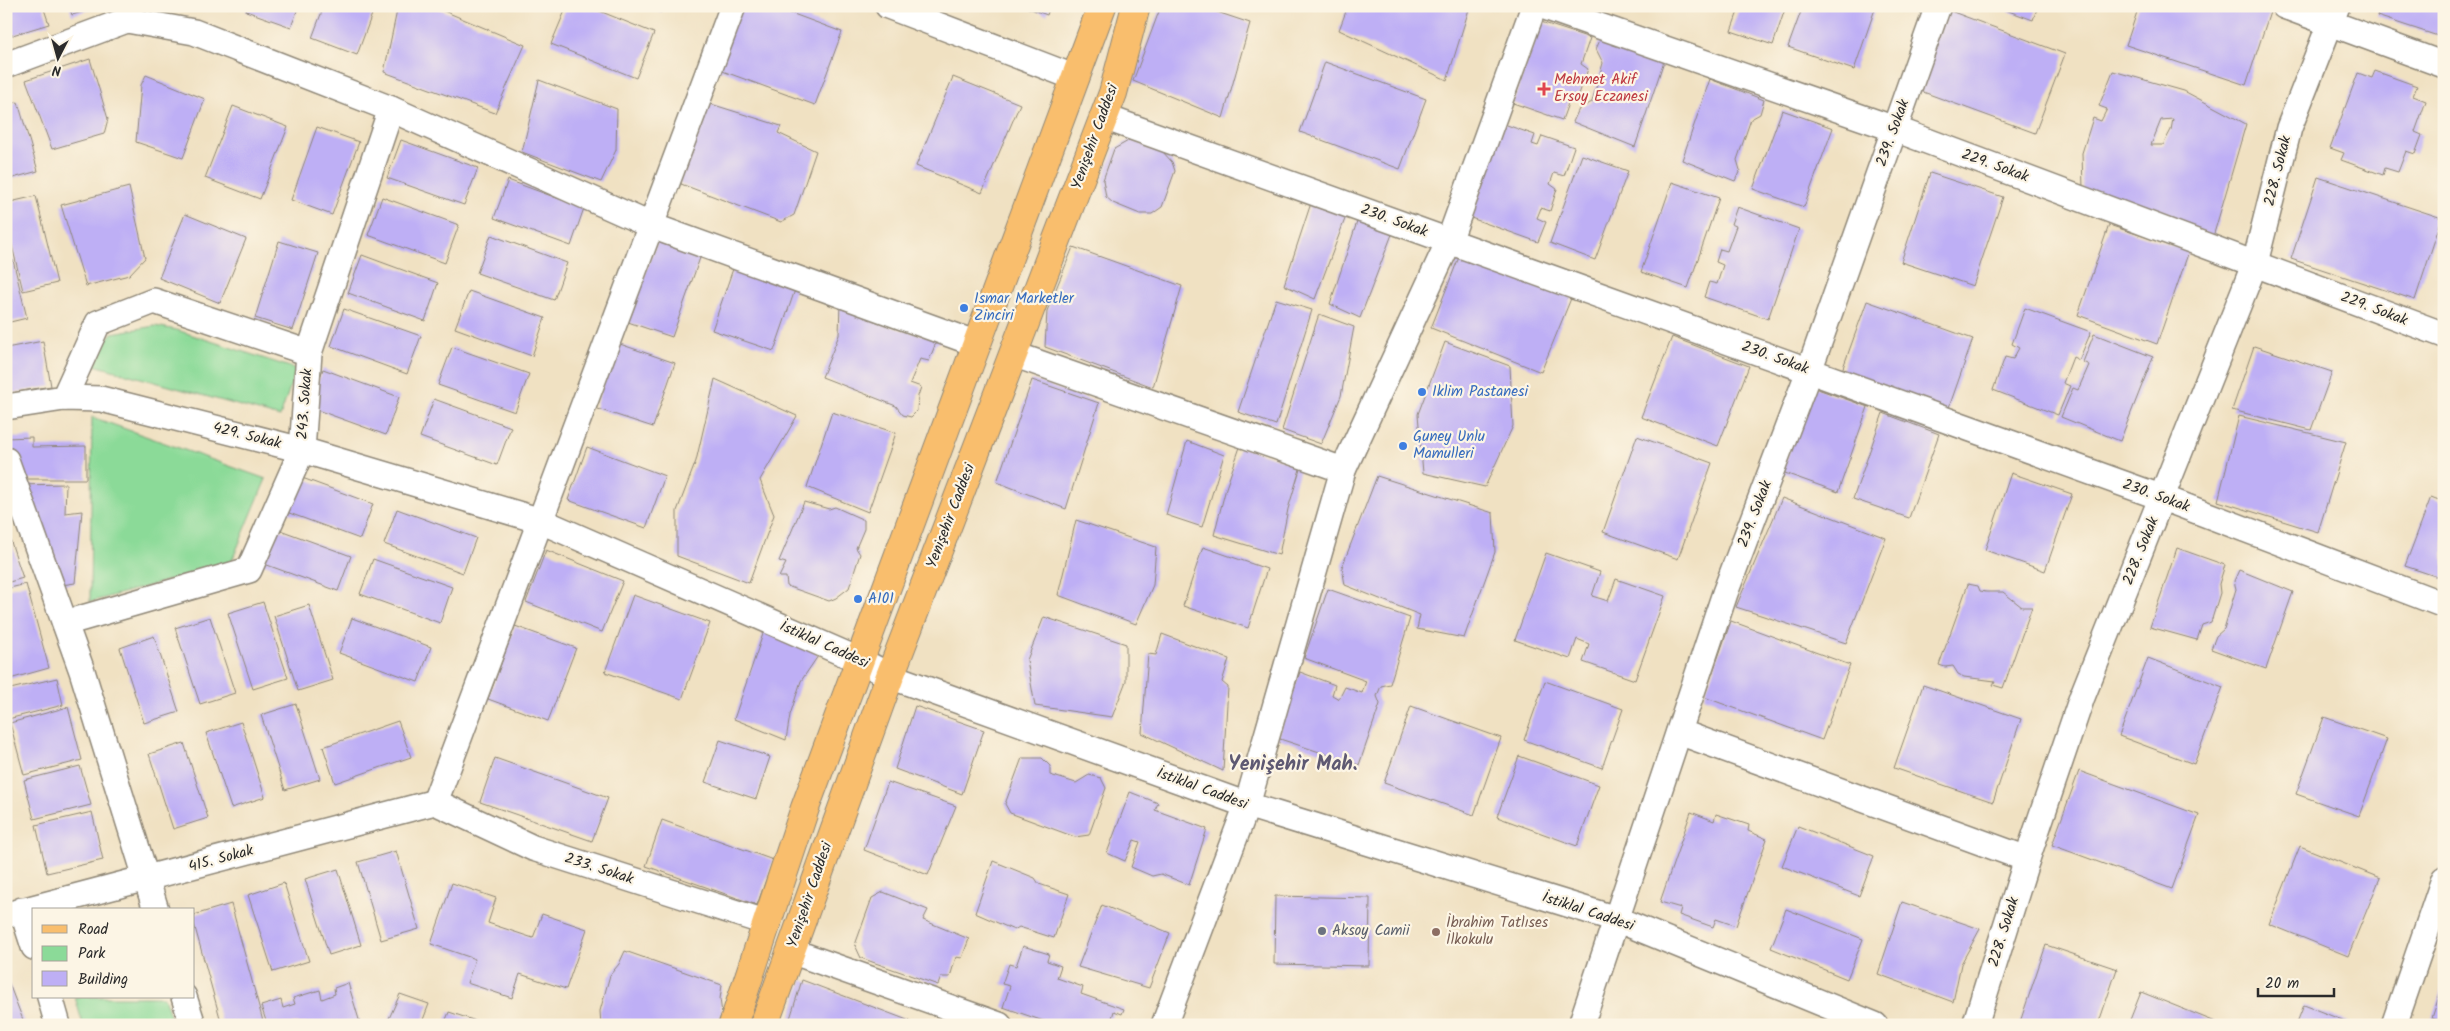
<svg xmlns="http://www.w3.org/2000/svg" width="2450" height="1031" font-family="Kalam,sans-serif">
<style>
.green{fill:#8bda98;stroke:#5b8262}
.building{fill:#beaff5;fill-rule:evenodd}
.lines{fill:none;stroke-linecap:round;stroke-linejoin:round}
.minor-casing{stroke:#8e8676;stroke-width:28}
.major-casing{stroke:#8e8676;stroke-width:30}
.minor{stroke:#fff;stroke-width:25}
.major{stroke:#f9be6d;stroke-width:28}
.health-dot{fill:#e0444e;stroke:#fcf5e5;stroke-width:2}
.shop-dot{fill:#3f7fe0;stroke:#fcf5e5;stroke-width:2}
.worship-dot{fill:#6b7280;stroke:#fcf5e5;stroke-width:2}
.education-dot{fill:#8d6e63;stroke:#fcf5e5;stroke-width:2}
.labels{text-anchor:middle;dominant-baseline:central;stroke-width:4.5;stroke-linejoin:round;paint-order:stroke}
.health-label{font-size:15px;fill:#be3a42;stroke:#fcf5e5;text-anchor:start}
.street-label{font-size:15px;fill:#2b2b2b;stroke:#fcf5e5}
.shop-label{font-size:15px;fill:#366cbe;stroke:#fcf5e5;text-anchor:start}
.education-label{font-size:15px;fill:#785e54;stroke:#fcf5e5;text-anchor:start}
.worship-label{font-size:15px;fill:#5b616d;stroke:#fcf5e5;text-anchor:start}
.district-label{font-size:20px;font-weight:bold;fill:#5e5972;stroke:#fcf5e5}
</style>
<rect width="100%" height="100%" fill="#fcf5e5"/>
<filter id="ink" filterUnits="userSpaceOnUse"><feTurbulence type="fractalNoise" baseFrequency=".02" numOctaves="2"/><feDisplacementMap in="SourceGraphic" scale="10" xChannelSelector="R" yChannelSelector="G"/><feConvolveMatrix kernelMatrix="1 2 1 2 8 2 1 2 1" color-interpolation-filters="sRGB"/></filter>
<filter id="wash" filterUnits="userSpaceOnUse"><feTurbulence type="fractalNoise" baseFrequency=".0096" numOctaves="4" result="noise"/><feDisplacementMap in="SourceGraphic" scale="20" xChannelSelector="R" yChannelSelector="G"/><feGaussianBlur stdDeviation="1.12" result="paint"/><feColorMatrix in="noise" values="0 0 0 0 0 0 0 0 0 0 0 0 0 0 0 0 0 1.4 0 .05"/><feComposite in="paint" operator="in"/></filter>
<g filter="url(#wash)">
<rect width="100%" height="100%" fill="#f0e1c2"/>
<g class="green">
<path d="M155 326 177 330 296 369 280 417 87 363 112 333Z"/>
<path d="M92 417 266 479 231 563 90 602Z"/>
<path d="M75 997H164L173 1025H83Z"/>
</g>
<g id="blocks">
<g class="building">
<path d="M6 6H43L49 24 6 37Z"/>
<path d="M69 6H98L99 7 72 15Z"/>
<path d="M248 6H299L291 27 246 11Z"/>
<path d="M324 6H375L357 55 312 38Z"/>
<path d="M398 6H432L525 45 495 113 384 72Z"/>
<path d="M567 6H587L654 33 636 78 551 44Z"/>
<path d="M646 6H663L661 12Z"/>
<path d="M740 6H772L842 32 815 105 717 69Z"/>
<path d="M1023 6H1050L1047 15Z"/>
<path d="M1161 6H1199L1250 23 1223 118 1133 81Z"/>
<path d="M1348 6H1470L1447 80 1339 30Z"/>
<path d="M1740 6H1786L1773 45 1731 31Z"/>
<path d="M1803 6H1876L1854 70 1788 47Z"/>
<path d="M1995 6H2038L2033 20Z"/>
<path d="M2139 6H2272L2246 85 2126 45Z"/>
<path d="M2380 6H2444V38L2377 16Z"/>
<path d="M1945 9 2065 54 2035 133 1915 89Z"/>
<path d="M1541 22 1590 38 1581 64 1588 69 1577 100 1570 98 1562 120 1513 103Z"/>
<path d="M1601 38 1664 61 1635 147 1573 122 1579 109 1592 102 1603 63 1596 49Z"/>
<path d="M90 59 108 119 104 134 52 149 26 80Z"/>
<path d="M1325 62 1426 99 1400 169 1300 132Z"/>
<path d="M2113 71 2184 91 2246 124 2213 237 2083 189 2082 153 2093 118 2101 121 2107 109 2099 106ZM2173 119 2171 130 2163 145H2151L2161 120Z"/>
<path d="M2375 71 2417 86 2413 96 2426 101 2415 132 2422 135 2415 154 2406 151 2398 172 2385 168 2383 175 2341 160 2344 153 2330 148 2358 73 2372 78Z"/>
<path d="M146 75 205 99 183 158 136 142 141 85Z"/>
<path d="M953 77 1020 104 982 193 916 166Z"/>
<path d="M1710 79 1764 100 1760 114 1751 119 1737 160 1740 170 1735 181 1682 160Z"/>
<path d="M539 80 617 109 616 150 601 182 522 152Z"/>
<path d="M18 102 38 171 6 180V105Z"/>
<path d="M711 104 781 126 778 133 816 151 794 215 781 222 681 184 677 170 697 109Z"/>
<path d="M233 106 288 127 260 199 205 178Z"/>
<path d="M1782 110 1833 128 1804 207 1753 189Z"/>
<path d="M1504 124 1535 135 1532 144 1538 146 1542 136 1574 147 1564 176 1554 173 1550 184 1557 189 1550 211 1541 208 1537 218 1546 222 1538 242 1471 218Z"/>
<path d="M317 127 359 142 332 215 291 200Z"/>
<path d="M401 140 478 168 464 205 387 178Z"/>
<path d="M1130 140 1162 151 1172 162 1175 171 1162 207 1152 214H1140L1113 203 1106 197 1103 180 1114 149Z"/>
<path d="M1582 155 1628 171 1595 260 1550 243Z"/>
<path d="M1930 173 2003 197 1973 286 1901 262Z"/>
<path d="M2318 177 2442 218 2415 300 2291 259Z"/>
<path d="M508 180 584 208 571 246 494 218Z"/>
<path d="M1672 182 1719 198 1688 288 1641 272Z"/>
<path d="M129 187 145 258 129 275 86 286 61 205Z"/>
<path d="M36 196 57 283 23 291 6 221V203Z"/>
<path d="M382 197 459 225 445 263 368 235Z"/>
<path d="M1313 197 1348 211 1315 299 1284 285Z"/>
<path d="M1737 207 1799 229 1768 319 1704 297 1709 282 1717 284 1723 265 1716 262 1720 249 1727 251 1736 226 1731 224Z"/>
<path d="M185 214 246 239 220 303 159 278Z"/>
<path d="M1359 216 1394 229 1360 318 1330 304Z"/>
<path d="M2109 225 2189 251 2157 344 2078 315Z"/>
<path d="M491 235 567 263 554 300 477 273Z"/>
<path d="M6 236 11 252 6 253Z"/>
<path d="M658 239 701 255 672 337 628 322Z"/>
<path d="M279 241 318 253 293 330 255 318Z"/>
<path d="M1073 247 1182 286 1153 387 1045 347 1047 311Z"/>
<path d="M1461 252 1572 296 1541 372 1431 328Z"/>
<path d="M362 255 438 283 425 321 348 293Z"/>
<path d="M13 260 27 318 6 323V261Z"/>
<path d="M735 263 797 284 774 351 712 330Z"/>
<path d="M469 291 545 318 532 356 455 328Z"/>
<path d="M1276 299 1312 310 1276 425 1238 412Z"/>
<path d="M1867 301 1973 339 1947 413 1840 376Z"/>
<path d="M840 302 873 320 898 329 942 340 935 345 929 361 920 359 910 383 921 387 918 396 917 411 911 417 903 415 896 406 822 377 839 335Z"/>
<path d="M2025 308 2091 332 2079 360 2073 357 2063 383 2070 386 2058 415 1993 390 2005 357 2013 359 2019 348 2012 344Z"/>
<path d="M344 309 421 336 407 374 331 346Z"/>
<path d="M1319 314 1354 327 1341 396 1321 444 1282 430Z"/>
<path d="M2094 334 2153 357 2120 441 2061 417 2073 388 2078 390 2089 365 2083 362Z"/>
<path d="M1672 337 1749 366 1718 446 1641 417Z"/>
<path d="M43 341 51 386 6 394V348Z"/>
<path d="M1445 342 1510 366 1513 426 1485 487 1423 473 1418 414Z"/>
<path d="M617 343 675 363 653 427 595 408Z"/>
<path d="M2254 346 2332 372 2311 430 2232 410Z"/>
<path d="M452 347 529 374 515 412 438 385Z"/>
<path d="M323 369 399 397 386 435 309 407Z"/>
<path d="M715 379 797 416 760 480 774 515 749 583 677 556V511L696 461Z"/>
<path d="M1032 380 1099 403 1066 509 997 482Z"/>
<path d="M1812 387 1868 407 1838 492 1782 472Z"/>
<path d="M434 399 511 427 497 465 420 437Z"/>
<path d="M832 412 896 433 868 512 807 487Z"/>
<path d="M1883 413 1939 434 1909 518 1853 499Z"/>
<path d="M2239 416 2346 442 2318 532 2218 501Z"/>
<path d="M1637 436 1712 463 1678 559 1603 532Z"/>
<path d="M32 437V447L86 446V479H19L6 438Z"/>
<path d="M1187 441 1224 455 1202 527 1166 515Z"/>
<path d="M587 447 665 476 646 528 568 500Z"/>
<path d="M1240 447 1301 466 1288 509 1279 555 1214 535 1226 488Z"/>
<path d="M2011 473 2072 494 2045 571 1985 550Z"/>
<path d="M294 475 373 504 360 539 281 510Z"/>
<path d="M1377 476 1493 513 1495 552 1464 638 1417 629 1420 615 1345 585 1342 567Z"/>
<path d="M66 484 65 513 82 511 75 583 55 586 18 485Z"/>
<path d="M2431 497 2444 502V579L2405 566Z"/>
<path d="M1782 498 1886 538 1846 643 1736 607Z"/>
<path d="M804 502 829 509 835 507 864 520V529L856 548 860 554 849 588 836 598 829 601 787 586 786 577H779L786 563 779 561Z"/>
<path d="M397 509 476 538 463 573 384 544Z"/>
<path d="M1076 520 1156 547 1153 585 1136 624 1058 595Z"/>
<path d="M6 527 23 578 6 583Z"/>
<path d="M272 527 351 556 338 591 259 562Z"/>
<path d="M1203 547 1267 569 1248 628 1183 606Z"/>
<path d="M2177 548 2225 565 2219 584 2220 593 2211 622 2202 625 2197 640 2150 627Z"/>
<path d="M546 550 623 581 602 632 526 602Z"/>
<path d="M1546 553 1600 572 1592 596 1608 601 1616 579 1665 596 1635 680 1583 662 1589 644 1577 639 1570 659 1515 640Z"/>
<path d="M373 559 452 587 440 623 360 594Z"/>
<path d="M2239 570 2293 592 2266 669 2211 649 2216 636 2224 629 2236 589 2234 581Z"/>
<path d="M26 584 49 668 6 680V589Z"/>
<path d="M1968 584 1978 586 1980 591 1986 592H2003L2022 607H2032L2003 688 1993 685 1995 681 1964 677 1958 674 1953 666 1945 667 1939 665Z"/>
<path d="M1328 589 1410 618 1390 684 1381 686 1377 696 1380 704 1359 765 1277 738 1300 672 1335 685 1332 695 1339 699 1345 687 1362 693 1366 681 1304 658Z"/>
<path d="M633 595 710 623 682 699 605 672Z"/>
<path d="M263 602 288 678 253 689 228 613Z"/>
<path d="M309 605 333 680 298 691 274 616Z"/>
<path d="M210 617 235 693 200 704 175 628Z"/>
<path d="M1044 617 1126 644V681L1112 717 1035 706 1027 660Z"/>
<path d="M352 618 431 647 418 682 339 653Z"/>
<path d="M1731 621 1850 665 1822 740 1704 697Z"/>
<path d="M515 626 576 648 548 721 488 699Z"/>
<path d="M764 631 813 649 818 656 801 681 790 715 786 740 734 719Z"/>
<path d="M1162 634 1229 659 1222 682 1228 687 1223 771 1142 733 1148 654 1156 655Z"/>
<path d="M154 636 179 712 144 723 120 648Z"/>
<path d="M2148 658 2223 687 2194 764 2119 736Z"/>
<path d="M57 678 63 705 8 719 6 690Z"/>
<path d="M1545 681 1623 709 1602 768 1524 740Z"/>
<path d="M1923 685 2021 719 1993 802 1894 768Z"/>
<path d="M296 704 320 779 285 790 261 715Z"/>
<path d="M915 706 984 730 962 794 895 769Z"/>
<path d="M1411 706 1501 738 1474 815 1384 783Z"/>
<path d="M68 707 82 760 24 775 10 723Z"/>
<path d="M2324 717 2387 739 2359 816 2296 794Z"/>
<path d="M398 721 411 757 335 783 323 747Z"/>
<path d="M241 722 265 797 231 808 206 733Z"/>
<path d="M720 740 770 757 756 799 705 782Z"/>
<path d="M184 743 208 818 173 829 149 754Z"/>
<path d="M1519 756 1599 785 1577 846 1497 817Z"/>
<path d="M495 758 608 798 592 841 480 802Z"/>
<path d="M1022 758H1042L1050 766V775L1076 783 1089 775 1101 778 1106 788 1089 835 1075 837 1010 813 1005 804Z"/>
<path d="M80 766 91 805 34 819 24 780Z"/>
<path d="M2079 771 2199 815 2172 889 2052 845Z"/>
<path d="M888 782 956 806 928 875 864 850Z"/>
<path d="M1130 792 1158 803 1155 810 1207 829 1189 885 1161 874 1152 876 1131 867 1140 842 1134 840 1125 861 1107 853Z"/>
<path d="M92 812 103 860 47 873 36 825Z"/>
<path d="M1691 812 1714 821 1716 814 1749 825 1748 831 1767 839 1736 926 1716 919 1713 927 1679 915 1681 908 1660 902Z"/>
<path d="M662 820 773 860 757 905 646 866Z"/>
<path d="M1798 826 1874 856 1859 896 1782 866Z"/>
<path d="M2300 846 2380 878 2348 956 2269 924Z"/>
<path d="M396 851 419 929 381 940 358 862Z"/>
<path d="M993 861 1035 878 1039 884 1069 894 1054 938 1019 927 1014 930 975 913Z"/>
<path d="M338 869 361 945 329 955 305 879Z"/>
<path d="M284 883 309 961 273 972 248 895Z"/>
<path d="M452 883 496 898 488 923 533 938 542 914 587 929 566 989 520 974 512 998 467 983 475 959 431 944Z"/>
<path d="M883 892 928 910 923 920 969 939 962 958 956 957 950 977H941L938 985 861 958 855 945 872 898Z"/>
<path d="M1275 896 1370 898 1369 966 1274 964Z"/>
<path d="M1902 902 1980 929 1961 964 1953 1002 1878 974Z"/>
<path d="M231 904 264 1025H222L194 924V915Z"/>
<path d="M1102 905 1170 933 1149 988 1078 967Z"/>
<path d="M1786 909 1863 939 1847 979 1771 948Z"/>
<path d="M2046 945 2117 969 2098 1025H2019Z"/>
<path d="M1023 946 1049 954 1047 961 1061 966 1057 978 1083 987 1081 994 1124 1009 1122 1014 1114 1011 1110 1025H1055L1003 1007 1010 986 1002 984 1009 964 1016 966Z"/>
<path d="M625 951 722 985 720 999 722 1013 717 1025H601L600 1011 610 975 619 964Z"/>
<path d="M6 976 25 1025H6Z"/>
<path d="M802 980 910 1021 909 1025H788Z"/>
<path d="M2444 981V1022L2432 1018Z"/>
<path d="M348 983 360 1023 267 1024 261 1006 281 1000 283 1008 295 1004 293 998 320 990 322 999 335 994 334 988Z"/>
<path d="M2141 992 2223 1025H2128Z"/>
<path d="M400 994 429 1004 421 1025H386Z"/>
<path d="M2304 1005 2350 1023V1025H2296Z"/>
<path d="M449 1012 485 1024V1025H444Z"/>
</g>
</g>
</g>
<g filter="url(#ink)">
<use href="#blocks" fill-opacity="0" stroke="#8e8676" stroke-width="1"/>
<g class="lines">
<g class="minor-casing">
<g id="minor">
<path d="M888 6 1076 78"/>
<path d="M1542 6 1895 129 2444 335"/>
<path d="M2284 6 2444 65"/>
<path d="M6 65 127 20 194 32 391 109 652 226 977 344"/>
<path d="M1104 117 2163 498 2444 605"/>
<path d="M1013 354 1343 470"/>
<path d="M64 398 98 323 154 301 309 353"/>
<path d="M6 407 64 398 101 399 302 450 541 521 861 661 890 676 1247 805 1616 919 1875 1025"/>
<path d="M6 460 82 671 156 910"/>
<path d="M65 623 249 570 302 450 309 353 391 109"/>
<path d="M1679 732 2027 859"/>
<path d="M435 802 733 6"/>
<path d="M435 802 533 848 768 923"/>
<path d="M22 910 34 947"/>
<path d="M6 915 435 802"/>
<path d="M791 951 999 1025"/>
<path d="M50 997 58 1025"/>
<path d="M184 997 193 1025"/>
<path d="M1164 1025 1247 805 1343 470 1449 241 1534 6"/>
<path d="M1581 1025 1725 593 1809 371 1938 6"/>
<path d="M1975 1025 2027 859 2082 697 2255 263 2289 128 2337 6"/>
<path d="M2394 1025 2444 879"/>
</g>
</g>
<g class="major-casing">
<g id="major">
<path d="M733 1025 805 808 1102 6"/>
<path d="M764 1025 890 676 1113 93 1136 6"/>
</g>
</g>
<use href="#minor" class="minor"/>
<use href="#major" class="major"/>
</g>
</g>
<path class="health-dot" d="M1541.5 81.5h5v5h5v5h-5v5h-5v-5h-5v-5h5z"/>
<g class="shop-dot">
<circle cx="964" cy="308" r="5"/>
<circle cx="1422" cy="392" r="5"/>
<circle cx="1403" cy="446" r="5"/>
<circle cx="858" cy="599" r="5"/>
</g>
<circle class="worship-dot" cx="1322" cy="931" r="5"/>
<circle class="education-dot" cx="1436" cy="932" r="5"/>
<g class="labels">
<g class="health-label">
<text x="1554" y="80">Mehmet Akif<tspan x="1554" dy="17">Ersoy Eczanesi</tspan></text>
</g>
<g class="street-label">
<text transform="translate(1893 133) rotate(-70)">239. Sokak</text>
<text transform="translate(1095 137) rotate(-70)">Yenişehir Caddesi</text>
<text transform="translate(1995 166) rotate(20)">229. Sokak</text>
<text transform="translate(2278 171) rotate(-76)">228. Sokak</text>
<text transform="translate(1394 221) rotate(20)">230. Sokak</text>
<text transform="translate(2374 309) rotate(21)">229. Sokak</text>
<text transform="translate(1775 358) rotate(20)">230. Sokak</text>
<text transform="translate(305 404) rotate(-86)">243. Sokak</text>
<text transform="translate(247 436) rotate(14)">429. Sokak</text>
<text transform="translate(2156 496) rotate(20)">230. Sokak</text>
<text transform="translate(1755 514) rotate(-69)">239. Sokak</text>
<text transform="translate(951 516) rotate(-69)">Yenişehir Caddesi</text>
<text transform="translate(2141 551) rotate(-68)">228. Sokak</text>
<text transform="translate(824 645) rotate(24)">İstiklal Caddesi</text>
<text transform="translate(1202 789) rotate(20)">İstiklal Caddesi</text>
<text transform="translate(221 859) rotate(-15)">415. Sokak</text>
<text transform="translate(599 869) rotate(18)">233. Sokak</text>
<text transform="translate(810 895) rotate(-71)">Yenişehir Caddesi</text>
<text transform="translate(1588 912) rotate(18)">İstiklal Caddesi</text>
<text transform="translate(2004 932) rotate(-73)">228. Sokak</text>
</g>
<g class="shop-label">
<text x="974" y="299">Ismar Marketler<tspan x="974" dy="17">Zinciri</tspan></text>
<text x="1432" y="392">Iklim Pastanesi</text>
<text x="1413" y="437">Guney Unlu<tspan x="1413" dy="17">Mamulleri</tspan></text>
<text x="868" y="599">A101</text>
</g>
<g class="education-label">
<text x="1446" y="923">İbrahim Tatlıses<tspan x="1446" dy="17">İlkokulu</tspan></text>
</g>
<g class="worship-label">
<text x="1332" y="931">Aksoy Camii</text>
</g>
<g class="district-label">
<text x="1293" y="765">Yenişehir Mah.</text>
</g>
</g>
<rect width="2450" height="1031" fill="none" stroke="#fcf5e5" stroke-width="25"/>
<rect x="32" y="908" width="162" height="90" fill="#fcf5e5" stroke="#a8a49b"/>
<rect x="42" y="925" width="25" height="8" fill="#f9be6d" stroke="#a8a49b"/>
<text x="78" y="934" font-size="15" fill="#2b2b2b">Road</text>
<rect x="42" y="946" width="25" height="15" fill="#8bda98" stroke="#a8a49b"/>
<text x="78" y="958" font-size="15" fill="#2b2b2b">Park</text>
<rect x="42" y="971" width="25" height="15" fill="#beaff5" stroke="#a8a49b"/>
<text x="78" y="984" font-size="15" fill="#2b2b2b">Building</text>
<g transform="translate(58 58) rotate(186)" stroke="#fcf5e5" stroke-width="4" paint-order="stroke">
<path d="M0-4L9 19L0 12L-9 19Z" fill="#2b2b2b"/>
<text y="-8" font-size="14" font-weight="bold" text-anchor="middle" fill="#2b2b2b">N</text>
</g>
<path d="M2258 988v8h76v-8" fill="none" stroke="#2b2b2b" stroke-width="2.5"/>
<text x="2265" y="988" font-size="15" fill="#2b2b2b" stroke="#fcf5e5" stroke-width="4" paint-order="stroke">20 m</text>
</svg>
